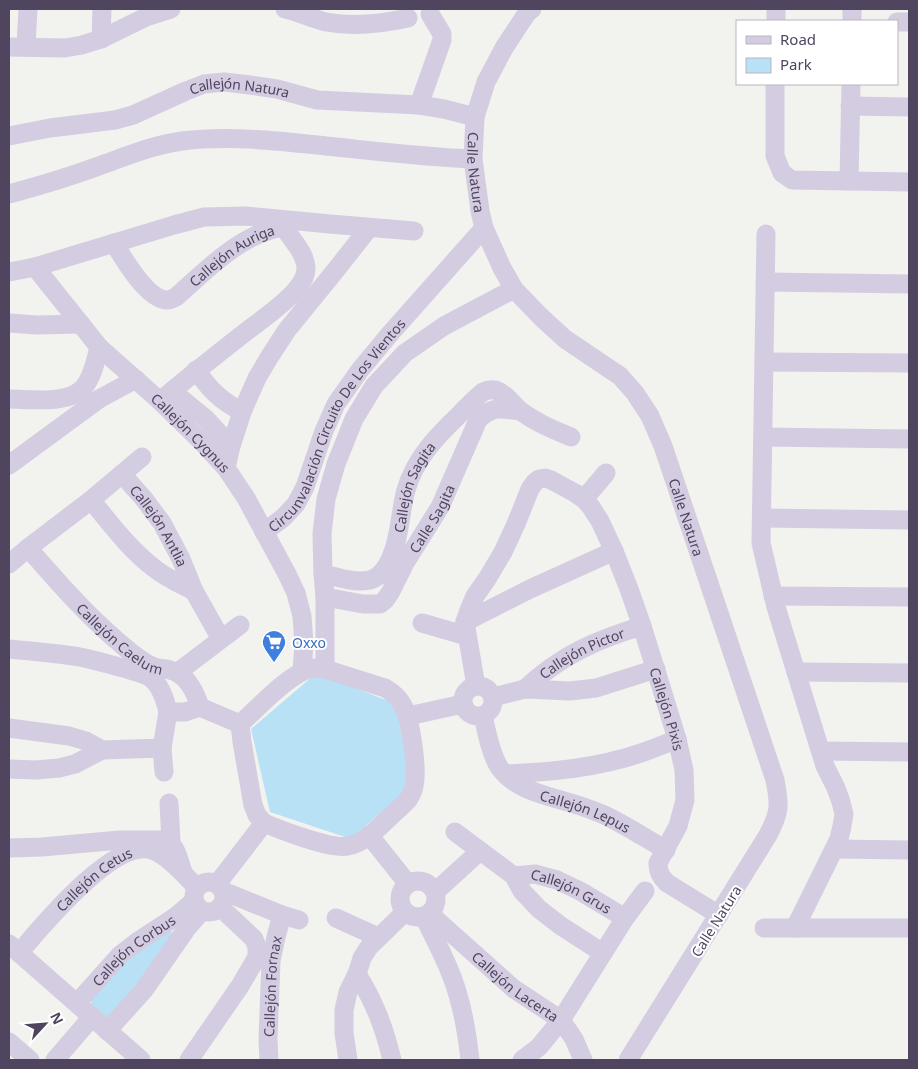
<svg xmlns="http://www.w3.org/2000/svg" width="918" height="1069" font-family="'Noto Sans',sans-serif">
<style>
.green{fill:#b8e1f5}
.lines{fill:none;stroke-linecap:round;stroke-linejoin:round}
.minor{stroke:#d4cce1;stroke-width:19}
.labels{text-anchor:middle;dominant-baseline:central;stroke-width:4;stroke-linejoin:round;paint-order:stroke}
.street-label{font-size:14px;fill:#4f455f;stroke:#fff}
.shop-label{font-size:14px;fill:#366cbe;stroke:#fff;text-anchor:start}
</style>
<rect width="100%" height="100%" fill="#f2f2ef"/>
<g class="green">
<path d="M313 676H324L396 704 412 785 351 839 270 812 251 729Z"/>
<path d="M171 930 172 933 168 948 109 1016 105 1017 91 1004 92 999 118 963Z"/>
</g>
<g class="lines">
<g class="minor">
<path d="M285 9C299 12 313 19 326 22 353 27 381 24 408 18"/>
<path id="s1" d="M532 9 527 13 504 48 486 82 475 117 473 159 480 211 484 228 502 268 514 289 541 317 565 339 620 376 635 393 650 416 663 446 775 780C780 806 780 812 768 835L628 1060"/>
<path d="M852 9V21"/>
<path d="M776 21V9"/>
<path d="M897 22H909"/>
<path d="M101 39 102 9"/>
<path d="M26 46 28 9"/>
<path d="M9 47 65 48 82 45 101 39 146 17 171 9"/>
<path d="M775 84V156L782 173 792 180 909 182"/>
<path d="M419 105 442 40V34L430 14"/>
<path d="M850 106 909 107"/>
<path id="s2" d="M9 136 50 128 115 120 133 115 186 91 204 84 224 82 250 85 277 89 317 100 419 105 444 109 475 117"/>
<path d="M849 181 851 84"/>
<path d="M9 194C39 186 69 177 99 166 127 156 153 145 182 141 230 135 279 141 326 146 375 151 424 157 473 159"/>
<path d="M766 234 761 543 776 607 825 766 836 788 841 802 844 814 842 826 839 839 795 928"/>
<path id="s3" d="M114 243C123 258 148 301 168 300 171 300 173 298 176 297 201 275 226 249 257 235 265 231 274 229 283 226 291 239 306 253 306 269 306 277 301 284 296 290 281 307 261 320 243 334 215 356 187 378 160 401"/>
<path id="s4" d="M35 267 99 347 160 401 202 442 226 468 246 498 287 574 296 593 302 616 304 644 302 670"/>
<path d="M9 272 35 267 174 225 204 217 246 216 330 224 414 231"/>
<path d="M765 282 909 284"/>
<path d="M9 323 37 325 81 324"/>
<path d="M764 362 909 363"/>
<path d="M196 370C210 390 220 400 242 412"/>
<path d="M172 391 205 418 231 446"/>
<path d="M9 399C30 399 69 405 84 387 93 376 96 359 99 347"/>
<path d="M763 437 909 439"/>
<path d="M9 465 99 399 136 379"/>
<path d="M226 468 231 446 242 412 257 378 270 356 287 330 335 271 369 228"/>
<path id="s5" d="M122 474 144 499 162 523 181 559 194 591 221 639"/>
<path d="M584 499 606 473"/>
<path d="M91 500C110 523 129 549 154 568 166 578 180 584 194 591"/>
<path d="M762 518 909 520"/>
<path id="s6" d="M264 532 283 518 296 504 305 487 324 431 336 404 360 370 389 335 484 228"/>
<path id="s7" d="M28 548C56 580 83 611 115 639 126 648 138 660 152 666 157 669 164 668 170 670 187 674 195 691 200 707L240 724"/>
<path d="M9 564 28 548 91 500 142 457"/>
<path id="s8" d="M323 574C339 577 364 587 378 576 400 558 399 514 406 490 415 458 438 435 461 413 468 406 475 398 483 392 487 390 490 389 495 390 506 393 513 405 522 412 537 423 554 430 571 437"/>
<path d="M773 596 909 597"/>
<path id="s9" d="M325 597 363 604H380L385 600 390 593 405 563 440 507 478 420C493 405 501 409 520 411"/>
<path id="s10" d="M465 622 469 610 475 596 487 579 503 552 516 524 530 489 535 482 539 479 545 478 551 480 575 493 584 499 591 507 600 521 614 551 629 589 642 626 666 703 677 739 684 770 685 800 678 826 658 863C658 872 661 877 667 883L719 915"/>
<path d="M422 623 467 636"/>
<path d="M9 649C31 651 52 653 74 656 93 659 111 665 130 670 136 672 146 674 151 678 161 686 165 699 168 712"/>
<path d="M311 668 325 669 385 688C392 692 398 697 402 704 411 719 419 773 413 790 412 793 410 797 408 800 404 804 399 809 394 813 381 825 366 843 348 846 332 850 281 830 264 823L257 815 253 805 242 742 240 724C258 708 289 674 311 668Z"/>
<path d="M325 669V597L323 574 322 534 326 499 336 464 354 419 374 386 405 353 444 326 514 289"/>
<path d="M178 672 240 625"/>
<path d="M796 672 909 673"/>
<circle cx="478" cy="701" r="15"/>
<path d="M476 686 465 622 530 589 614 551"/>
<path id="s11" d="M525 689C561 655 596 640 642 626"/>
<path d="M493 697 525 689 570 691 596 688 656 669"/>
<path d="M408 716 463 704"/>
<path id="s12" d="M483 716C487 732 490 752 499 767 516 792 551 796 577 805 585 807 594 811 602 814 624 824 645 838 666 850"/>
<path d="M9 728 69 736 86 741 102 750"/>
<path d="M162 748 164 772"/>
<path d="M821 751 909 752"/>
<path d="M9 769 36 770 59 768 75 764 102 750 162 748 168 712H185L200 707"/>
<path d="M506 774C551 772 597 768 641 753 653 749 665 744 677 739"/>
<path d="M169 803 171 842"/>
<path d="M455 832 514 876 522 891 539 909 561 926 603 953"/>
<path d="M369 835 408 884"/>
<path d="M9 848 42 847 120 840H165C177 845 179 861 183 872"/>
<path d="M834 849 909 850"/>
<path id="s13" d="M514 876 535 874 557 880 580 891 625 918"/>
<circle cx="418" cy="899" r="18"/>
<circle cx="209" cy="897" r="15"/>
<path d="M217 884 264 823"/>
<path d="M223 891 282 915 299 920"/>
<path d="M435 892 480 851"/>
<path id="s14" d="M430 914 514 989 561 1020 574 1039 583 1060"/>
<path d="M424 917C434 937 444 956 452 977 462 1003 467 1032 470 1060"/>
<path d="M336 918 378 937"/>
<path d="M764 928H909"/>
<path d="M9 944 141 1060"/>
<path id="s15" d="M19 953C42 926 114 838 152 850 167 855 186 876 196 887"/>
<path d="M357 974C375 1003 384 1027 392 1060"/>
<path id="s16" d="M77 1003 120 955 137 942 175 917 194 901"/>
<path d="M107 1031 144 990 187 928 202 911"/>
<path d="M9 1042 30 1060"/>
<path d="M55 1060 92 1017"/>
<path d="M189 1060 240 986 257 957V947L254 939 220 907"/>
<path id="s17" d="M269 1060 268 1039 271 961 276 937 282 915"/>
<path d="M348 1060 344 1033V1010L348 992 357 974 362 958 369 947 405 912"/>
<path d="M522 1060 539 1047 561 1020 625 918 645 891"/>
</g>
</g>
<defs>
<g id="supermarket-pin" transform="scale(1.25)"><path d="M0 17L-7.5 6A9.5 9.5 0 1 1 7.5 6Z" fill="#3f7fe0" stroke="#fff"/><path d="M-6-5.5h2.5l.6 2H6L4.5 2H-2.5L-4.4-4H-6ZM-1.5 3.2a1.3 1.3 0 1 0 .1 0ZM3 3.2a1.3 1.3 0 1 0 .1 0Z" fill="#fff"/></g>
</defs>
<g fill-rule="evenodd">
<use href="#supermarket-pin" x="274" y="642"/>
</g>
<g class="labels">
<g class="street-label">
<text stroke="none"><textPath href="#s2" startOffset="239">Callejón Natura</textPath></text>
<text stroke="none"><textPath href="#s1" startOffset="179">Calle Natura</textPath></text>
<text stroke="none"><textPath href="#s3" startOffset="160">Callejón Auriga</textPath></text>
<text stroke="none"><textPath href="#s6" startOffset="132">Circunvalación Circuito De Los Vientos</textPath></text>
<text stroke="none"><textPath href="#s4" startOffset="228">Callejón Cygnus</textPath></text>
<text stroke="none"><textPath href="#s8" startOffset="154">Callejón Sagita</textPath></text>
<text stroke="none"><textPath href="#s1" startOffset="599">Calle Natura</textPath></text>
<text stroke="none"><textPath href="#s9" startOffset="156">Calle Sagita</textPath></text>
<text stroke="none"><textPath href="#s5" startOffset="64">Callejón Antlia</textPath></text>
<text stroke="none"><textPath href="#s7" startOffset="130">Callejón Caelum</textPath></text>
<text stroke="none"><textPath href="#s11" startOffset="68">Callejón Pictor</textPath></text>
<text stroke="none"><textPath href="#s10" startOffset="440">Callejón Pixis</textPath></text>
<text stroke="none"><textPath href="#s12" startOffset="152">Callejón Lepus</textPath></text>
<text stroke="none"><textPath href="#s15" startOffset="106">Callejón Cetus</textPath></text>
<text stroke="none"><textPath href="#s13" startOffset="61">Callejón Grus</textPath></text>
<text transform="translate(716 921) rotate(-58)">Calle Natura</text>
<text stroke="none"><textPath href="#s16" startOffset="78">Callejón Corbus</textPath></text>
<text stroke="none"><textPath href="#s14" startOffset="112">Callejón Lacerta</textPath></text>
<text stroke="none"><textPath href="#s17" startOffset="74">Callejón Fornax</textPath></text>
</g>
<g class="shop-label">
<text x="292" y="642">Oxxo</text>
</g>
</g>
<rect width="918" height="1069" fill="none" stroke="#4f455f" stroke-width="20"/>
<rect x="736" y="20" width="162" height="65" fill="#ffffff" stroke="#b9b5bf"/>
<rect x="746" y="36" width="25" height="8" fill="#d4cce1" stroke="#b9b5bf"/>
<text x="780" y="45" font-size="15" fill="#4f455f">Road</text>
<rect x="746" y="58" width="25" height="15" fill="#b8e1f5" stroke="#b9b5bf"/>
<text x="780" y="70" font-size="15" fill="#4f455f">Park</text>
<g transform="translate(45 1024) rotate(64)" stroke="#ffffff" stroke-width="4" paint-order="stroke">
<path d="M0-4L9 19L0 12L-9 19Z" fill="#4f455f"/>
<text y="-8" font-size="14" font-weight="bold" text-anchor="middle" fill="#4f455f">N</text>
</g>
</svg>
